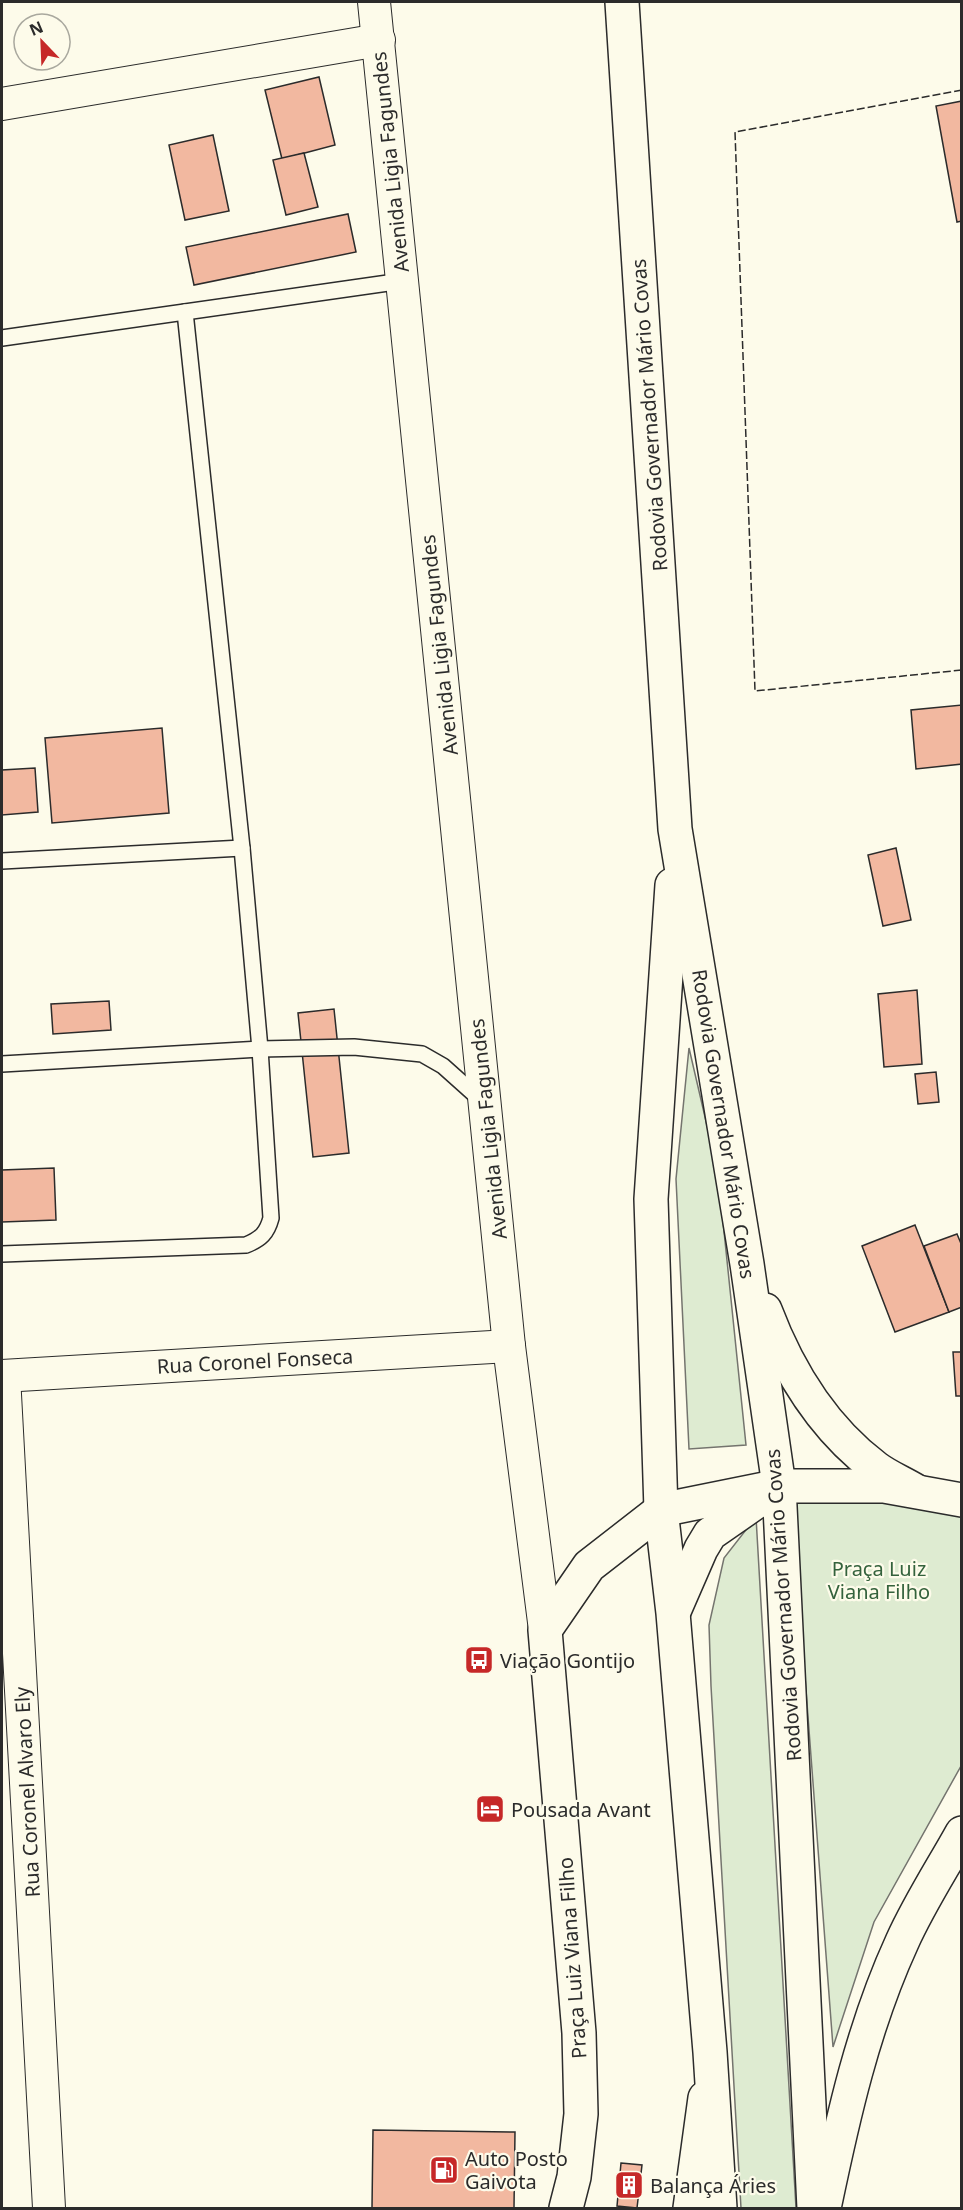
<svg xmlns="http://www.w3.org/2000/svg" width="963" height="2210" font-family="'Noto Sans',sans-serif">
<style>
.green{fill:#deebd1;stroke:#74746e;stroke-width:1.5}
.building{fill:#f2b8a0;stroke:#2b2b2b;stroke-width:1.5}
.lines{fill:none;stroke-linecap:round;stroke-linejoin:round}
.lane-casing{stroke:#2b2b2b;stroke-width:18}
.street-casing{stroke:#2b2b2b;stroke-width:34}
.secondary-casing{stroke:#2b2b2b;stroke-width:36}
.primary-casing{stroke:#2b2b2b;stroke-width:36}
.highway-casing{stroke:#2b2b2b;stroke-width:36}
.lane{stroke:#fdfbea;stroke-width:15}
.street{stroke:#fdfbea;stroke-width:32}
.secondary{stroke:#fdfbea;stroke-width:33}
.primary{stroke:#fdfbea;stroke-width:33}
.highway{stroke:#fdfbea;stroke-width:33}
.fence{stroke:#2b2b2b;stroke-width:1.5;stroke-dasharray:8 3;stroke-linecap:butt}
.labels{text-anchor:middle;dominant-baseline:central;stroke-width:4.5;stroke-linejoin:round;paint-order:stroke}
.street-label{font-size:20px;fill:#2b2b2b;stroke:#fdfbea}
.park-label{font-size:20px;fill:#34623c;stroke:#fdfbea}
.poi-label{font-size:20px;fill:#2b2b2b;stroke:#fdfbea;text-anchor:start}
</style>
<rect width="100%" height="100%" fill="#fdfbea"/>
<g class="green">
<path d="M689 1048 718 1173 746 1445 689 1449 676 1179Z"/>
<path d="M791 1492 961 1507V1766L874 1922 833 2047Z"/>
<path d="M756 1517 796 2208H741L711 1686 709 1625 724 1558Z"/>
</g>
<g class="building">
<path d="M319 77 335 145 282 159 265 90Z"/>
<path d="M962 101V221L957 222 936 106Z"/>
<path d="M213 135 229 211 185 220 169 145Z"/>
<path d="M304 153 318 207 286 215 273 160Z"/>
<path d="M348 214 356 252 194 285 186 247Z"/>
<path d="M962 705V764L916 769 911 710Z"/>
<path d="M162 728 169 813 52 823 45 738Z"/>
<path d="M35 768 38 812 2 815V770Z"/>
<path d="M896 848 911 920 883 926 868 855Z"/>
<path d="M917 990 922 1064 884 1067 878 994Z"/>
<path d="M109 1001 111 1030 53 1034 51 1004Z"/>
<path d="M334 1009 349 1153 313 1157 298 1013Z"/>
<path d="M936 1072 939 1102 918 1104 915 1074Z"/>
<path d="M54 1168 56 1220 2 1222V1170Z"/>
<path d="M915 1225 949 1312 895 1332 862 1246Z"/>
<path d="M957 1234 962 1246V1307L949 1312 924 1246Z"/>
<path d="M953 1352H962V1396H956Z"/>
<path d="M373 2130 515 2132 514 2208H372Z"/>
<path d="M621 2163 642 2165 637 2208 617 2206Z"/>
</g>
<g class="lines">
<g class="lane-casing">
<g id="lane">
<path d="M2 338 402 281"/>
<path d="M2 861 242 848"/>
<path d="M2 1064 260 1049 354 1047 422 1054 443 1066 481 1100"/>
<path d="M2 1254 246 1245C261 1239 267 1233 271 1218L260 1049 242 848 185 312"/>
</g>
</g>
<g class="street-casing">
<g id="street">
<path d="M374 2 509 1346 545 1630"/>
<path d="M2 104 379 40"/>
<path d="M2 1376 509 1346"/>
<path d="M4 1376 49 2208"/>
</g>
</g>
<g class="secondary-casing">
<path id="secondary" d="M566 2208 574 2177 581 2114 579 2033 545 1630 589 1566 661 1510"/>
</g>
<g class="primary-casing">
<g id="primary">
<path d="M661 1510 779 1486H884L962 1500"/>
<path d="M690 2208 705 2098"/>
<path d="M824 2208C843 2117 863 2027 902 1942 919 1904 942 1869 962 1833"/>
</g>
</g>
<g class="highway-casing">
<g id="highway">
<path d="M622 2 675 829 747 1264 779 1486 814 2208"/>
<path d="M672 885 651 1199 661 1510 673 1613 710 2052 720 2208"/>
<path d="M765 1310C788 1371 823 1428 876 1468 888 1477 903 1483 916 1491"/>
<path d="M674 1611 701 1549 710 1534 779 1486"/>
</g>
</g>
<use href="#lane" class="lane"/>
<use href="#street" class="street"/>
<use href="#secondary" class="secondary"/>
<use href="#primary" class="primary"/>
<use href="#highway" class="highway"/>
<path class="fence" d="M962 90 735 132 755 691 962 670"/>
</g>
<defs>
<g id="bus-square" transform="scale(1.5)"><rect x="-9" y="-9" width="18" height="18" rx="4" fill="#c62828" stroke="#fdfbea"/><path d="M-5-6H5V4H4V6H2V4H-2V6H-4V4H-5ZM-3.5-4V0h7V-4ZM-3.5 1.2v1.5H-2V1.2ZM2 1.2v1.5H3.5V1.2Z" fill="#fff"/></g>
<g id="hotel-square" transform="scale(1.5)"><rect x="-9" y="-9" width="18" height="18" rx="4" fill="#c62828" stroke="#fdfbea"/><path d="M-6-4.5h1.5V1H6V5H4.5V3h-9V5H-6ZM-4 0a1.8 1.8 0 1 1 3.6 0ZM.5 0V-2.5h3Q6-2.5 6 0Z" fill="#fff"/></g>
<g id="fuel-square" transform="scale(1.5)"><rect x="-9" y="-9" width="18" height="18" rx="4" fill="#c62828" stroke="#fdfbea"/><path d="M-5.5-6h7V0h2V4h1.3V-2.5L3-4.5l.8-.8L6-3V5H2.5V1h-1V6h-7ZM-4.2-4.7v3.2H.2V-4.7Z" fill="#fff"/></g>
<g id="building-square" transform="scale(1.5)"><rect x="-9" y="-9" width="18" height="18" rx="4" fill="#c62828" stroke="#fdfbea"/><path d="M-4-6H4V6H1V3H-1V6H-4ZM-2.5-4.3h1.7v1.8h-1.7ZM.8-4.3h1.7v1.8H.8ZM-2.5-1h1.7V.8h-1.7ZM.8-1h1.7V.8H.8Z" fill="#fff"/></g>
</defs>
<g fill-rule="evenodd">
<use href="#bus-square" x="479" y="1660"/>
<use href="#hotel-square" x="490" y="1809"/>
<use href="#fuel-square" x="444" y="2170"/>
<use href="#building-square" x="629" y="2185"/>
</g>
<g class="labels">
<g class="street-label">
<text transform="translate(390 162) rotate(-96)">Avenida Ligia Fagundes</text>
<text transform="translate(649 415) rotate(-94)">Rodovia Governador Mário Covas</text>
<text transform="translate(439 645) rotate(-96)">Avenida Ligia Fagundes</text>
<text transform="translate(724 1124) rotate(81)">Rodovia Governador Mário Covas</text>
<text transform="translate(488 1129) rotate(-96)">Avenida Ligia Fagundes</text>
<text transform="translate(255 1361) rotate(-3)">Rua Coronel Fonseca</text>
<text transform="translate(783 1605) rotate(-94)">Rodovia Governador Mário Covas</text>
<text transform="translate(27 1792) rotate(-93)">Rua Coronel Alvaro Ely</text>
<text transform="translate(572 1958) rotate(-94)">Praça Luiz Viana Filho</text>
</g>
<g class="park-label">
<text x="879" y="1568">Praça Luiz<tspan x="879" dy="23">Viana Filho</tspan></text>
</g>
<g class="poi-label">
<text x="500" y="1660">Viação Gontijo</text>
<text x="511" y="1809">Pousada Avant</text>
<text x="465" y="2158">Auto Posto<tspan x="465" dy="23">Gaivota</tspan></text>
<text x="650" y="2185">Balança Áries</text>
</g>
</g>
<rect width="963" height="2210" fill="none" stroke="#2b2b2b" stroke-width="6"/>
<g transform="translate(42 42) rotate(337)"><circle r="28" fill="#fdfbea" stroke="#a9a89e" stroke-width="1.5"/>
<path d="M0-4.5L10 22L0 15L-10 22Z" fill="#c62828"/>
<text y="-9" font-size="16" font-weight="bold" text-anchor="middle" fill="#2b2b2b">N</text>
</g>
</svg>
